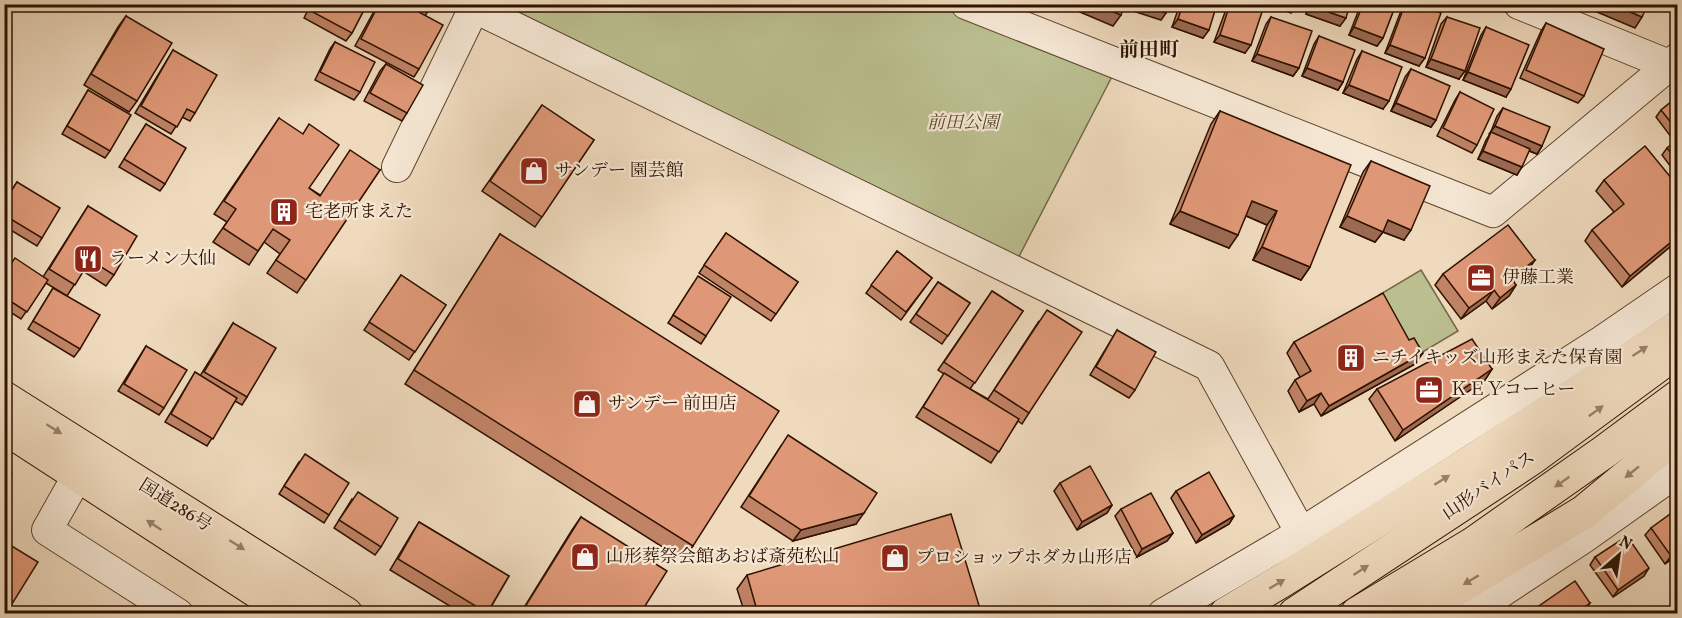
<svg xmlns="http://www.w3.org/2000/svg" width="1682" height="618" font-family="Vollkorn,'Noto Serif JP',serif">
<style>
.green{fill:#bbbf90;stroke:#756848;stroke-width:1.5}
.lines{fill:none;stroke-linecap:round;stroke-linejoin:round}
.minor-casing{stroke:#5f442f;stroke-width:32}
.highway-casing{stroke:#2f1200;stroke-width:35}
.minor{stroke:#f5e7d4;stroke-width:30}
.highway{stroke:#efdabd;stroke-width:33}
.wall{fill:#c08366;stroke:#2f1200;stroke-width:1.5}
.shaded-wall{fill:#9c6a53;stroke:#2f1200;stroke-width:1.5}
.building{fill:#df9877;stroke:#2f1200;stroke-width:1.5}
.oneway{fill:#998068}
.labels{text-anchor:middle;dominant-baseline:central;stroke-width:4.5;stroke-linejoin:round;paint-order:stroke}
.park-label{font-size:18px;font-style:italic;fill:#59462b;stroke:#f5e7d4}
.poi-label{font-size:18px;fill:#2f1200;stroke:#f5e7d4;text-anchor:start}
.street-label{font-size:18px;fill:#2f1200;stroke:#f5e7d4}
.neighbourhood-label{font-size:20px;font-weight:bold;fill:#2f1200;stroke:#f5e7d4}
</style>
<rect width="100%" height="100%" fill="#efdabd"/>
<filter id="stains"><feTurbulence type="fractalNoise" baseFrequency=".00333" numOctaves="4"/><feColorMatrix values="0 0 0 0 .2 0 0 0 0 .09 0 0 0 0 .02 0 0 0 .5 -.17"/></filter>
<radialGradient id="worn" r=".72"><stop offset=".6" stop-color="#630" stop-opacity="0"/><stop offset="1" stop-color="#630" stop-opacity=".3"/></radialGradient>
<g class="green">
<path d="M477 4 965 5 1118 65 1012 270Z"/>
<path d="M1421 270 1458 331 1416 356 1379 295Z"/>
</g>
<g class="lines">
<g class="minor-casing">
<g id="minor">
<path d="M966 4 1493 212 1678 58"/>
<path d="M1519 4 1669 65"/>
<path d="M475 8 1209 366 1301 533"/>
<path d="M397 167 476 4"/>
<path d="M78 475 47 530 178 614"/>
<path d="M1163 614 1301 533 1602 341 1678 289"/>
<path d="M1468 614 1582 539 1678 471"/>
</g>
</g>
<g class="highway-casing">
<g id="highway">
<path d="M4 398 346 614"/>
<path d="M4 427 292 614"/>
<path d="M1226 614 1283 580 1477 458 1678 327"/>
<path d="M1295 614 1532 458 1672 355"/>
<path d="M1357 614 1473 544 1604 452 1678 397"/>
<path d="M1415 614 1584 512 1678 434"/>
</g>
</g>
<use href="#minor" class="minor"/>
<use href="#highway" class="highway"/>
</g>
<g class="wall">
<path d="M311 4H367L352 33 346 41 304 18Z"/>
<path d="M378 4H432L425 16 419 69 414 77 355 46Z"/>
<path d="M1180 4H1217L1203 38 1172 27Z"/>
<path d="M1228 4H1250L1245 53 1214 42Z"/>
<path d="M1309 4H1350L1340 26 1306 14Z"/>
<path d="M1361 4H1396L1383 38 1377 46 1349 35Z"/>
<path d="M1404 4H1418L1419 66 1385 53 1402 8Z"/>
<path d="M126 16 137 101 129 112 84 85 118 27Z"/>
<path d="M1271 17 1299 68 1293 76 1252 61 1266 24Z"/>
<path d="M1447 17 1459 79 1426 67 1441 24Z"/>
<path d="M1546 23 1584 96 1578 103 1520 78 1541 31Z"/>
<path d="M1486 27 1506 97 1463 80 1481 35Z"/>
<path d="M1319 36 1343 82 1338 90 1302 76 1314 44Z"/>
<path d="M335 42 360 92 354 100 315 80 330 49Z"/>
<path d="M173 50 195 113 190 121 182 117 171 134 135 113Z"/>
<path d="M1362 51 1383 109 1343 93 1357 59Z"/>
<path d="M386 64 407 113 402 121 364 101 380 71Z"/>
<path d="M1411 69 1436 120 1431 127 1391 111 1405 77Z"/>
<path d="M88 90 110 151 105 158 62 134Z"/>
<path d="M1460 92 1477 145 1472 153 1437 136 1455 100Z"/>
<path d="M1677 97V175L1662 155 1667 148 1675 142 1656 117 1661 110Z"/>
<path d="M542 105 594 140 535 227 482 191Z"/>
<path d="M1503 108 1542 146 1537 154 1529 151 1517 175 1478 159 1486 140 1490 134 1497 116Z"/>
<path d="M1220 111 1310 267 1301 280 1253 260 1267 225 1246 216 1229 248 1170 224 1211 124Z"/>
<path d="M279 118 309 188 320 195 380 170 297 293 267 273 280 254 264 242 249 265 213 242 227 222 214 214Z"/>
<path d="M146 124 165 184 160 191 119 167Z"/>
<path d="M1371 161 1404 240 1383 232 1375 242 1340 227 1363 172Z"/>
<path d="M1604 180 1677 241 1622 287 1585 241 1592 230 1614 212 1596 191Z"/>
<path d="M17 182 42 238 37 246 4 226V201Z"/>
<path d="M88 206 114 275 106 286 83 271 67 296 46 283 21 319 4 308V273L43 277Z"/>
<path d="M726 233 798 282 771 321 699 273Z"/>
<path d="M500 234 693 546 683 560 405 384Z"/>
<path d="M897 251 932 278 901 320 866 293Z"/>
<path d="M1535 260 1527 271 1513 281 1516 285 1509 296 1492 309 1486 301 1461 319 1435 285 1443 274Z"/>
<path d="M401 275 446 305 409 360 364 330Z"/>
<path d="M938 282 970 303 942 344 910 322Z"/>
<path d="M693 284 706 336 701 344 668 323Z"/>
<path d="M53 288 80 349 74 357 28 329Z"/>
<path d="M992 291 1023 311 970 389 988 399 1039 321 1029 413 1022 424 1018 421 991 463 916 417 944 374 938 370Z"/>
<path d="M233 323 247 397 242 405 235 401 207 446 165 422 195 372 200 376Z"/>
<path d="M1117 330 1135 390 1129 398 1090 375Z"/>
<path d="M1294 342 1415 364 1321 416 1314 404 1299 412 1288 391 1295 380 1300 377 1287 353Z"/>
<path d="M146 346 164 408 159 415 118 391Z"/>
<path d="M1492 369 1485 380 1395 441 1369 399 1377 389Z"/>
<path d="M781 446 856 524 793 541 741 507Z"/>
<path d="M299 462 329 515 324 523 279 494Z"/>
<path d="M1060 483 1112 505 1107 513 1077 530 1054 491Z"/>
<path d="M1176 491 1234 516 1229 524 1196 543 1171 498Z"/>
<path d="M352 499 381 547 375 555 334 528Z"/>
<path d="M1121 509 1173 533 1167 541 1137 557 1115 516Z"/>
<path d="M581 517 640 614H520L572 530Z"/>
<path d="M419 522 509 576 487 614H463L390 570 412 533Z"/>
<path d="M1651 528 1677 555 1665 564 1645 535Z"/>
<path d="M5 542 12 604 7 612 4 610Z"/>
<path d="M1595 557 1644 576 1613 597 1590 565Z"/>
<path d="M747 575 981 612 980 614H745L737 589Z"/>
<path d="M1590 603 1584 610 1580 614H1532L1536 608Z"/>
</g>
<g class="shaded-wall">
<path d="M1061 4H1095L1121 15 1113 26Z"/>
<path d="M1134 4H1142L1166 13 1161 20 1130 10Z"/>
<path d="M1268 4H1293L1296 6 1291 13Z"/>
<path d="M1578 4H1612L1642 17 1635 28Z"/>
<path d="M1311 6 1346 18 1340 26 1306 14Z"/>
<path d="M1178 19 1209 30 1203 38 1172 27Z"/>
<path d="M1354 27 1383 38 1377 46 1349 35Z"/>
<path d="M1220 35 1251 45 1245 53 1214 42Z"/>
<path d="M1390 45 1425 58 1419 66 1385 53Z"/>
<path d="M1257 54 1299 68 1293 76 1252 61Z"/>
<path d="M1431 59 1465 71 1459 79 1426 67Z"/>
<path d="M1307 68 1343 82 1338 90 1302 76Z"/>
<path d="M1468 72 1511 89 1506 97 1463 80Z"/>
<path d="M1349 85 1389 101 1383 109 1343 93Z"/>
<path d="M1396 103 1436 120 1431 127 1391 111Z"/>
<path d="M1495 126 1542 146 1537 154 1489 134Z"/>
<path d="M1483 151 1522 167 1517 175 1478 159Z"/>
<path d="M1252 201 1277 211 1267 225 1242 214Z"/>
<path d="M1180 211 1238 235 1229 248 1170 224Z"/>
<path d="M1347 216 1388 220 1411 230 1404 240 1383 232 1375 242 1340 227Z"/>
<path d="M1677 237V241L1622 287 1630 276Z"/>
<path d="M1262 247 1310 267 1301 280 1253 260Z"/>
<path d="M1535 260 1527 271 1503 289 1511 278Z"/>
<path d="M1516 285 1509 296 1492 309 1500 298Z"/>
<path d="M1494 290 1486 301 1461 319 1469 308Z"/>
<path d="M1423 353 1415 364 1321 416 1329 406Z"/>
<path d="M1492 369 1485 380 1395 441 1403 430Z"/>
<path d="M1321 393 1314 404 1299 412 1307 401Z"/>
<path d="M1112 505 1107 513 1077 530 1082 522Z"/>
<path d="M864 513 856 524 793 541 801 530Z"/>
<path d="M1234 516 1229 524 1196 543 1202 535Z"/>
<path d="M1173 533 1167 541 1137 557 1142 549Z"/>
<path d="M1677 551V555L1665 564 1671 556Z"/>
<path d="M1649 568 1644 576 1613 597 1618 590Z"/>
<path d="M1590 603 1584 610 1580 614H1575Z"/>
</g>
<g class="building">
<path d="M312 4H367L352 33 309 10Z"/>
<path d="M379 4H404L443 25 419 69 361 39Z"/>
<path d="M418 4H432L429 10Z"/>
<path d="M1095 4H1125L1121 15Z"/>
<path d="M1142 4H1169L1166 13Z"/>
<path d="M1183 4H1217L1209 30 1178 19Z"/>
<path d="M1230 4H1250L1263 9 1251 45 1220 35Z"/>
<path d="M1312 4H1350L1346 18 1311 6Z"/>
<path d="M1363 4H1396L1383 38 1354 27Z"/>
<path d="M1405 4H1418L1441 13 1425 58 1390 45Z"/>
<path d="M1612 4H1648L1642 17Z"/>
<path d="M126 16 172 43 137 101 91 74Z"/>
<path d="M1271 17 1312 31 1299 68 1257 54Z"/>
<path d="M1447 17 1480 28 1465 71 1431 59Z"/>
<path d="M1546 23 1604 49 1584 96 1526 70Z"/>
<path d="M1486 27 1529 45 1511 89 1468 72Z"/>
<path d="M1319 36 1355 50 1343 82 1307 68Z"/>
<path d="M335 42 375 62 360 92 320 72Z"/>
<path d="M173 50 217 75 195 113 187 109 177 127 141 106Z"/>
<path d="M1362 51 1402 67 1389 101 1349 85Z"/>
<path d="M386 64 423 85 407 113 370 93Z"/>
<path d="M1411 69 1450 86 1436 120 1396 103Z"/>
<path d="M88 90 131 115 110 151 67 126Z"/>
<path d="M1460 92 1494 109 1477 145 1443 128Z"/>
<path d="M1677 97V130L1661 110Z"/>
<path d="M542 105 594 140 542 217 490 181Z"/>
<path d="M1503 108 1550 127 1542 146 1495 126Z"/>
<path d="M1220 111 1351 165 1310 267 1262 247 1277 211 1252 201 1238 235 1180 211Z"/>
<path d="M279 118 303 134 309 124 339 145 309 188 320 196 350 150 380 170 306 280 276 260 290 240 273 229 258 251 223 228 236 209 224 201Z"/>
<path d="M146 124 186 148 165 184 124 159Z"/>
<path d="M1491 132 1530 149 1522 167 1483 151Z"/>
<path d="M1677 140V160L1667 148Z"/>
<path d="M1645 146 1677 185V237L1630 276 1592 230 1624 204 1604 180Z"/>
<path d="M1371 161 1430 186 1411 230 1388 220 1383 232 1347 216Z"/>
<path d="M17 182 60 208 42 238 4 215V202Z"/>
<path d="M88 206 137 236 114 275 90 260 75 285 49 269Z"/>
<path d="M1508 225 1535 260 1511 278 1516 285 1500 298 1494 290 1469 308 1443 274Z"/>
<path d="M726 233 798 282 776 314 704 265Z"/>
<path d="M500 234 779 411 693 546 414 370Z"/>
<path d="M897 251 932 278 906 312 871 285Z"/>
<path d="M15 258 48 280 27 312 4 297V273Z"/>
<path d="M401 275 446 305 415 352 369 322Z"/>
<path d="M698 276 731 297 706 336 673 315Z"/>
<path d="M938 282 970 303 948 336 916 314Z"/>
<path d="M53 288 100 315 80 349 33 321Z"/>
<path d="M992 291 1023 311 975 383 944 362Z"/>
<path d="M1383 293 1409 340 1414 338 1423 353 1329 406 1321 393 1307 401 1295 380 1311 371 1294 342Z"/>
<path d="M1047 310 1082 332 1029 413 994 390Z"/>
<path d="M233 323 276 348 247 397 204 372Z"/>
<path d="M1117 330 1156 352 1135 390 1096 367Z"/>
<path d="M1472 339 1492 369 1403 430 1377 389Z"/>
<path d="M146 346 187 370 164 408 124 384Z"/>
<path d="M195 372 237 398 213 439 171 414Z"/>
<path d="M944 373 1019 419 999 452 923 407Z"/>
<path d="M788 435 877 493 864 513 801 530 749 496Z"/>
<path d="M305 454 349 483 329 515 284 486Z"/>
<path d="M1090 466 1112 505 1082 522 1060 483Z"/>
<path d="M4 470 12 474 4 487Z"/>
<path d="M1209 472 1234 516 1202 535 1176 491Z"/>
<path d="M358 492 398 518 381 547 339 520Z"/>
<path d="M1151 493 1173 533 1142 549 1121 509Z"/>
<path d="M1677 509V551L1671 556 1651 528Z"/>
<path d="M951 514 981 612 975 614H758L747 575Z"/>
<path d="M581 517 667 571 640 614H528L523 610Z"/>
<path d="M419 522 509 576 487 613 398 559Z"/>
<path d="M1627 536 1649 568 1618 590 1595 557Z"/>
<path d="M5 542 38 562 12 604 4 599Z"/>
<path d="M1575 581 1590 603 1575 614H1540L1536 608Z"/>
</g>
<defs><path id="oneway-solid" d="M-6-.8H1V-3.2L6.5 0L1 3.2V.8H-6Z" transform="scale(1.5)"/></defs>
<g class="oneway">
<use href="#oneway-solid" transform="translate(1640 351) rotate(-33)"/>
<use href="#oneway-solid" transform="translate(1596 411) rotate(-36)"/>
<use href="#oneway-solid" transform="translate(54 429) rotate(32)"/>
<use href="#oneway-solid" transform="translate(1632 472) rotate(141)"/>
<use href="#oneway-solid" transform="translate(1442 480) rotate(-32)"/>
<use href="#oneway-solid" transform="translate(1562 482) rotate(145)"/>
<use href="#oneway-solid" transform="translate(154 525) rotate(-147)"/>
<use href="#oneway-solid" transform="translate(237 545) rotate(32)"/>
<use href="#oneway-solid" transform="translate(1361 570) rotate(-33)"/>
<use href="#oneway-solid" transform="translate(1471 580) rotate(149)"/>
<use href="#oneway-solid" transform="translate(1277 584) rotate(-31)"/>
</g>
<defs>
<g id="shop-square" transform="scale(1.5)"><rect x="-9" y="-9" width="18" height="18" rx="4" fill="#8f2418" stroke="#f5e7d4"/><path d="M-5-2.5h2.3a2.7 3.5 0 0 1 5.4 0H5L5.5 6h-11ZM-1.5-2.5h3a1.5 2.3 0 0 0-3 0Z" fill="#fff"/></g>
<g id="building-square" transform="scale(1.5)"><rect x="-9" y="-9" width="18" height="18" rx="4" fill="#8f2418" stroke="#f5e7d4"/><path d="M-4-6H4V6H1V3H-1V6H-4ZM-2.5-4.3h1.7v1.8h-1.7ZM.8-4.3h1.7v1.8H.8ZM-2.5-1h1.7V.8h-1.7ZM.8-1h1.7V.8H.8Z" fill="#fff"/></g>
<g id="restaurant-square" transform="scale(1.5)"><rect x="-9" y="-9" width="18" height="18" rx="4" fill="#8f2418" stroke="#f5e7d4"/><path d="M-5-6h1v4h1v-4h1v4h1v-4h1v5L-1.5 .5V6h-2V.5L-5-1ZM5-6V6H3V1.5H1.5Q1.5-4 5-6Z" fill="#fff"/></g>
<g id="office-square" transform="scale(1.5)"><rect x="-9" y="-9" width="18" height="18" rx="4" fill="#8f2418" stroke="#f5e7d4"/><path d="M-6-3h4V-5.5h4V-3h4V5H-6ZM-1-4.5V-3h2v-1.5ZM-6 0V1H6V0Z" fill="#fff"/></g>
</defs>
<g fill-rule="evenodd">
<use href="#shop-square" x="534" y="171"/>
<use href="#building-square" x="284" y="212"/>
<use href="#restaurant-square" x="88" y="259"/>
<use href="#office-square" x="1481" y="278"/>
<use href="#building-square" x="1351" y="358"/>
<use href="#office-square" x="1429" y="390"/>
<use href="#shop-square" x="587" y="404"/>
<use href="#shop-square" x="585" y="557"/>
<use href="#shop-square" x="895" y="558"/>
</g>
<g class="labels">
<g class="park-label">
<text x="963" y="123">前田公園</text>
</g>
<g class="poi-label">
<text x="555" y="171">サンデー 園芸館</text>
<text x="305" y="212">宅老所まえた</text>
<text x="109" y="259">ラーメン大仙</text>
<text x="1502" y="278">伊藤工業</text>
<text x="1372" y="358">ニチイキッズ山形まえた保育園</text>
<text x="1450" y="390">ＫＥＹコーヒー</text>
<text x="608" y="404">サンデー 前田店</text>
<text x="606" y="557">山形葬祭会館あおば斎苑松山</text>
<text x="916" y="558">プロショップホダカ山形店</text>
</g>
<g class="street-label">
<text transform="translate(1489 486) rotate(-34)">山形バイパス</text>
<text transform="translate(175 506) rotate(32)">国道286号</text>
</g>
<g class="neighbourhood-label">
<text x="1149" y="51">前田町</text>
</g>
</g>
<rect width="1682" height="618" fill="none" stroke="#efdabd" stroke-width="24"/>
<rect x="6" y="6" width="1670" height="606" fill="none" stroke="#2f1200" stroke-width="3"/>
<rect x="12" y="12" width="1658" height="594" fill="none" stroke="#2f1200" stroke-width="1.5"/>
<g transform="translate(1619 555) rotate(29)" stroke="#f5e7d4" stroke-width="4.5" paint-order="stroke">
<path d="M0-4.5L10 22L0 15L-10 22Z" fill="#2f1200"/>
<text y="-9" font-size="16" font-weight="bold" text-anchor="middle" fill="#2f1200">N</text>
</g>
<rect width="100%" height="100%" filter="url(#stains)"/>
<rect width="100%" height="100%" fill="url(#worn)"/>
</svg>
